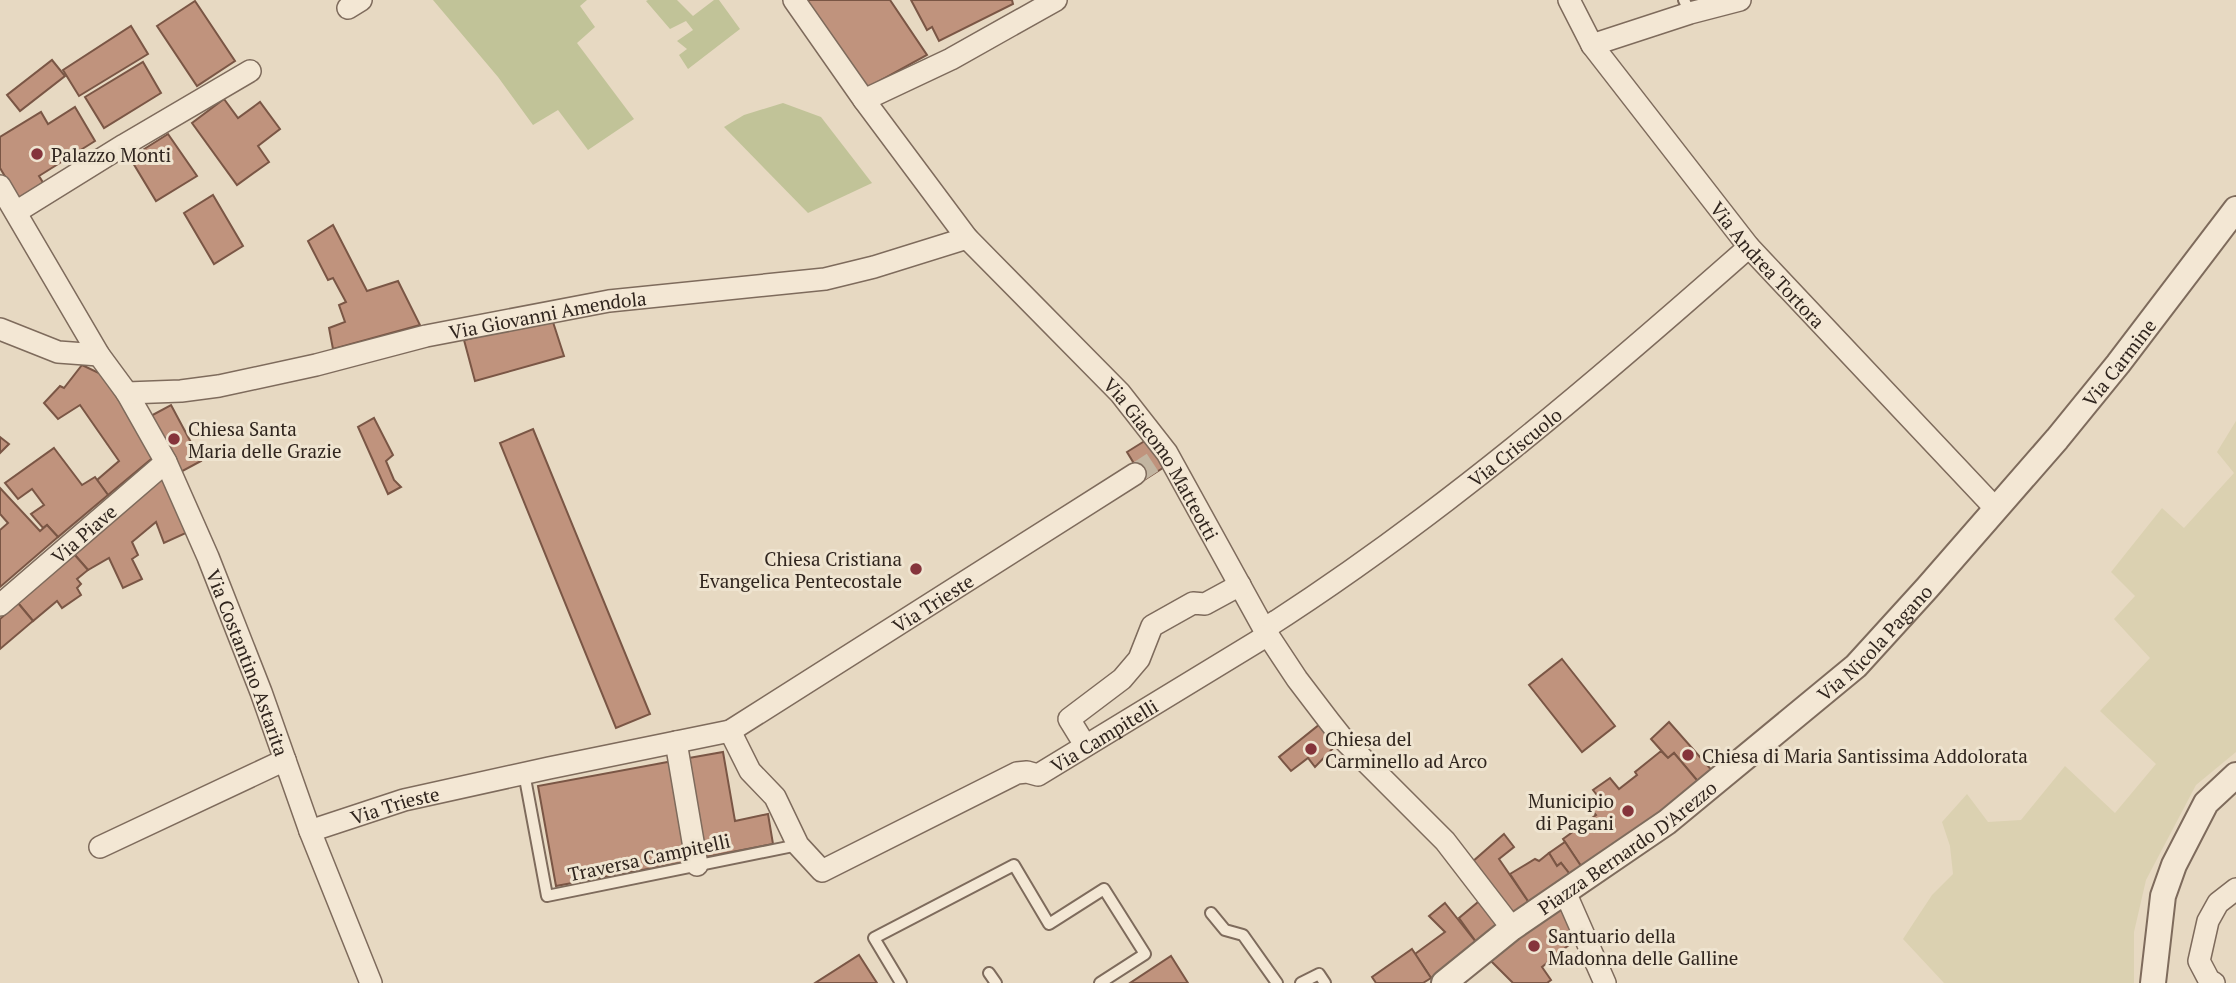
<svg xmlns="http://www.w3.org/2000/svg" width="2236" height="983" font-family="'PT Serif',serif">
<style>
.farmland{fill:#dbd1b1}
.green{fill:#c1c398}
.building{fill:#c0937d;stroke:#7a5645;stroke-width:2}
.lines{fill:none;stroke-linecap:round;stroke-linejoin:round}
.minor-tunnel{stroke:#c2b5a1;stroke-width:21;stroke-dasharray:21 10;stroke-linecap:butt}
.service-casing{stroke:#7e6b5c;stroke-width:14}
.minor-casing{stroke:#7e6b5c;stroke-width:24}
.tertiary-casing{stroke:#7e6b5c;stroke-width:28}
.service{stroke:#f3e7d4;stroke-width:10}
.minor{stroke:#f3e7d4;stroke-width:21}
.tertiary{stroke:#f3e7d4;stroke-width:24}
.poi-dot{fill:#85343b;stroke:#efe4d0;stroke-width:2.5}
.labels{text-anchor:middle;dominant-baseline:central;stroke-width:6;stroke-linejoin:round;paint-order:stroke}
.poi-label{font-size:19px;fill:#30251e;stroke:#efe4d0;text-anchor:start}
.street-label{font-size:19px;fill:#30251e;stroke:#efe4d0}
</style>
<rect width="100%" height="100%" fill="#e7d9c2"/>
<path class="farmland" d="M2236 421V752L2196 785 2146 880 2134 932V983H1944L1903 939 1932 895 1953 874 1950 846 1942 822 1967 794 1988 822 2021 820 2065 766 2115 813 2156 764 2100 711 2150 658 2114 619 2135 596 2111 572 2162 508 2184 528 2234 473 2217 452Z"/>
<g class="green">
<path d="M433 0H587L580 6 595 27 577 43 634 119 588 150 558 110 533 125 498 77Z"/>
<path d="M648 0H677L693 16 714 0H719L740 29 688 69 679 55 687 49 677 41 693 30 686 21 670 29 646 1Z"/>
<path d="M783 103 821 117 872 183 808 213 724 127 744 115Z"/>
</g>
<g class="building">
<path d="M799 0H890L927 55 865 89Z"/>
<path d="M911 0H1012L1013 4 939 41 932 27 927 30Z"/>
<path d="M195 1 235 61 197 86 157 26Z"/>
<path d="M131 26 148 54 79 96 63 70Z"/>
<path d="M52 60 65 76 20 111 7 95Z"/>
<path d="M143 62 161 93 104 128 85 97Z"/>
<path d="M224 99 238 118 260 102 280 129 258 146 269 162 237 185 192 123Z"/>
<path d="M75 107 95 141 39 176 47 189 22 205 0 168V137L41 112 48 124Z"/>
<path d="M168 134 197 176 156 201 130 158Z"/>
<path d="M213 195 243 246 214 264 184 213Z"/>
<path d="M333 225 367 291 398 281 420 325 333 349 329 328 345 322 339 305 346 302 333 278 328 280 308 241Z"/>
<path d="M552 319 564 356 475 381 464 340Z"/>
<path d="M82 365 101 374 156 455 108 495 97 480 119 461 80 405 58 419 44 403 60 386 64 388Z"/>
<path d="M171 405 201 461 177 474 147 418Z"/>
<path d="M374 418 393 455 386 461 394 480 401 487 388 494 358 427Z"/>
<path d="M533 429 650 714 616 728 500 443Z"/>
<path d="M0 437 9 444 0 453Z"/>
<path d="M1151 437 1169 464 1144 480 1127 452Z"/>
<path d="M54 448 82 485 95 477 108 495 58 537 47 525 43 528 31 514 44 505 32 489 18 499 5 483Z"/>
<path d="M165 474 188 532 164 543 156 522 132 542 138 555 132 559 142 579 123 588 109 558 88 570 74 554Z"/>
<path d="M0 488 40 531 47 525 58 537 0 587V530L8 523 0 514Z"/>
<path d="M74 554 88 570 77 579 81 584 77 588 81 595 62 608 57 601 33 621 18 603Z"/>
<path d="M18 603 33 621 0 649V619Z"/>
<path d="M1562 659 1615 726 1582 752 1529 685Z"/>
<path d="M1325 720 1341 740 1315 767 1308 758 1291 771 1279 757Z"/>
<path d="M1669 722 1715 774 1701 785 1674 753 1668 758 1651 739Z"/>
<path d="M1661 751 1668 758 1674 753 1701 785 1583 869 1563 839 1596 815 1589 807 1600 799 1593 790 1610 778 1619 789 1637 775 1635 772Z"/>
<path d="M723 752 735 821 768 814 773 844 701 858 683 759Z"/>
<path d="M673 761 691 861 556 886 538 786Z"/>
<path d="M1504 834 1514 847 1499 859 1530 904 1510 916 1471 863Z"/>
<path d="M1565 842 1583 869 1572 877 1561 863 1557 866 1549 853Z"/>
<path d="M1549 853 1557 866 1561 863 1572 877 1530 904 1510 874 1535 859 1539 861Z"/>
<path d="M1484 897 1506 926 1479 946 1459 918Z"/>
<path d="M1557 902 1581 935 1542 967 1551 980 1547 983H1513L1487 957Z"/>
<path d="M1445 903 1479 946 1431 978 1415 954 1445 932 1429 916Z"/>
<path d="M1412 949 1431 978 1423 983H1376L1372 977Z"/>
<path d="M859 955 877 983H815Z"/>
<path d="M1171 956 1188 983H1130Z"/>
</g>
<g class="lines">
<path class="minor-tunnel" d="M1135 474 1167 453"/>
<g class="service-casing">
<g id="service">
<path d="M1684 0 1690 13"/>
<path d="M524 773 547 896 798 845"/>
<path d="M1211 913 1225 930 1243 935 1277 983"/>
<path d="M989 973 996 983"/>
<path d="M901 983 874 938 1014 865 1049 924 1104 889 1145 954 1100 983"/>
<path d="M1301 983 1319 974 1325 983"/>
</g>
</g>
<g class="minor-casing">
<g id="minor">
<path id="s1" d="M794 0 864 100 967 238 1120 393 1167 453 1264 629 1297 679 1329 721 1344 740 1445 841 1512 928"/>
<path id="s2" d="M1569 0 1592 45 1749 247 1996 509"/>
<path d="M348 8 361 0"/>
<path d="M1592 45 1690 13 1740 0"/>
<path d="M864 100 951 59 1056 0"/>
<path id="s3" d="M0 186 99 355 127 393 166 462 208 557 261 692 310 831 371 983"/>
<path d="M16 212 124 145 250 71"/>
<path d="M0 329 58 352 99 355"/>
<path id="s4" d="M127 393 181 391 219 386 316 365 426 336 609 301 825 279 874 267 967 238"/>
<path id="s5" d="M0 605 166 462"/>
<path id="s6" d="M1264 629C1438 518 1595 383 1749 247"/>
<path id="s7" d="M730 731 750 771 775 797 798 845 822 871 1017 773 1027 772 1038 775 1268 635"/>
<path d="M676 742 697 865"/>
<path d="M1085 745 1069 719 1122 679 1139 659 1152 626 1193 603 1205 604 1240 585"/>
<path id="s8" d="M310 831 404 800 549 768 730 731 1135 474"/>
<path d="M100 847 285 760"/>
<path d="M1565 892 1605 983"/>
<path d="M2214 983 2209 980 2199 961 2208 921 2218 903 2236 889"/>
</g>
</g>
<g class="tertiary-casing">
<g id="tertiary">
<path id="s9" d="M1444 983 1512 928 1667 822 1856 666 1927 588 2057 439 2118 364 2236 209"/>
<path d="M2153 983 2163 896 2174 865 2206 803 2236 775"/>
</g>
</g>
<use href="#service" class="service"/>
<use href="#minor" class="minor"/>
<use href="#tertiary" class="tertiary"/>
</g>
<g class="poi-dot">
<circle cx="37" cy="154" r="7"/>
<circle cx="174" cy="439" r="7"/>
<circle cx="916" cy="569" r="7"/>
<circle cx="1311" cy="749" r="7"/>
<circle cx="1688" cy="755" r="7"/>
<circle cx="1628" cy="811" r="7"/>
<circle cx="1534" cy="946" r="7"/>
</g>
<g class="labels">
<g class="poi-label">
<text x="51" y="154">Palazzo Monti</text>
<text x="188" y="428">Chiesa Santa<tspan x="188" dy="22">Maria delle Grazie</tspan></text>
<text x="902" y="558" text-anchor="end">Chiesa Cristiana<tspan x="902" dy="22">Evangelica Pentecostale</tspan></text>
<text x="1325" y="738">Chiesa del<tspan x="1325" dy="22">Carminello ad Arco</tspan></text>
<text x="1702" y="755">Chiesa di Maria Santissima Addolorata</text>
<text x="1614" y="800" text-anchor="end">Municipio<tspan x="1614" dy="22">di Pagani</tspan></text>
<text x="1548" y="935">Santuario della<tspan x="1548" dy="22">Madonna delle Galline</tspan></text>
</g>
<g class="street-label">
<text stroke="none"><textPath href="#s2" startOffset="332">Via Andrea Tortora</textPath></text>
<text stroke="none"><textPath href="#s4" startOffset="429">Via Giovanni Amendola</textPath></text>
<text stroke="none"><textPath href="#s9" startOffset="922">Via Carmine</textPath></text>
<text stroke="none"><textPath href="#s6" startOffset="310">Via Criscuolo</textPath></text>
<text stroke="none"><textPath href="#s1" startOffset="590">Via Giacomo Matteotti</textPath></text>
<text stroke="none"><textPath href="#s5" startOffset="110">Via Piave</textPath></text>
<text stroke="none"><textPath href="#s8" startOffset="672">Via Trieste</textPath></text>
<text stroke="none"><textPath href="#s9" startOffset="550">Via Nicola Pagano</textPath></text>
<text stroke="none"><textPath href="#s3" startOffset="539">Via Costantino Astarita</textPath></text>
<text stroke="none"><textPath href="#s7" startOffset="486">Via Campitelli</textPath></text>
<text stroke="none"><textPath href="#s8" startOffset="89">Via Trieste</textPath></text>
<text stroke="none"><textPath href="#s9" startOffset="228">Piazza Bernardo D'Arezzo</textPath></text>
<text transform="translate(649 857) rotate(-12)">Traversa Campitelli</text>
</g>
</g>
</svg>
